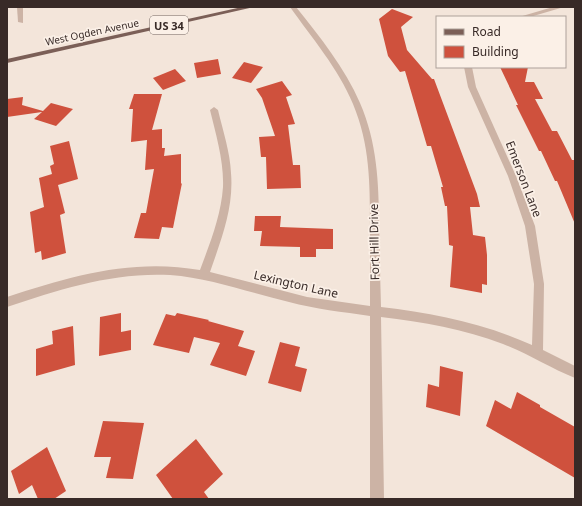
<svg xmlns="http://www.w3.org/2000/svg" width="582" height="506" font-family="'Noto Sans',sans-serif">
<style>
.building{fill:#cf513d}
.lines{fill:none;stroke-linecap:round;stroke-linejoin:round}
.minor{fill:#ccb3a5;fill-rule:evenodd}
.major{fill:#7b5f57;fill-rule:evenodd}
.labels{text-anchor:middle;dominant-baseline:central;stroke-width:3.5;stroke-linejoin:round;paint-order:stroke}
.far-street-label{font-size:10px;fill:#382a27;stroke:#fbf0e7}
.shield{fill:#fbf0e7;stroke:#726561;stroke-width:1}
.shield-label{font-size:11px;font-weight:bold;fill:#382a27}
.street-label{font-size:12px;fill:#382a27;stroke:#fbf0e7}
</style>
<rect width="100%" height="100%" fill="#f3e5da"/>
<g class="building">
<path d="M392 9 413 17 401 27 407 50 432 79H434L477 194 480 207H470L473 235 485 237 487 255V285L482 284V293L450 287 453 246 449 245 447 206H445L441 187H443L431 146H427L405 71 400 72 388 56 379 19Z"/>
<path d="M218 59 221 74 197 78 194 63Z"/>
<path d="M244 62 263 67 251 83 232 78Z"/>
<path d="M500 67H528L525 82H534L543 99H535L552 131H557L572 160H575V224L557 181H555L541 151H539L516 105H518Z"/>
<path d="M175 69 186 81 163 90 153 78Z"/>
<path d="M282 81 292 95 286 97 295 124 288 125 293 165H300L301 188 267 189 266 157H261L259 137 275 136 262 98 256 89Z"/>
<path d="M134 94H162L152 130 162 129V148H165L164 156 181 154V184L182 183 173 228 162 227 159 239 134 238 141 213H146L154 169 145 170 147 140 131 142 133 109H129Z"/>
<path d="M23 97 22 105 43 111 51 103 73 109 56 126 34 119 42 112 7 117V99Z"/>
<path d="M69 141 78 179 58 185 65 213 60 215 66 253 42 260 41 251 35 253 30 212 44 207 39 178 52 174 50 166 54 164 50 146Z"/>
<path d="M255 216H281L280 227 333 229V249H316V257H300V247L260 246 262 231H254Z"/>
<path d="M121 313V332L131 330V350L99 356 100 317Z"/>
<path d="M177 313 209 320 208 321 244 331 238 346 255 351 246 376 210 365 220 343 194 337 189 353 153 345 166 314 175 316Z"/>
<path d="M73 326 75 365 36 376V349L53 344 52 331Z"/>
<path d="M280 342 300 347 295 366 307 369 301 392 268 383Z"/>
<path d="M440 366 463 372 460 416 426 407 428 384 439 387Z"/>
<path d="M517 392 540 405V407L575 427V478L486 426 495 400 511 409Z"/>
<path d="M103 421 144 423 133 479 106 478 111 457H94Z"/>
<path d="M196 439 223 474 204 492 209 499H173L156 475Z"/>
<path d="M47 447 66 491 54 499H38L32 485 19 494 11 471Z"/>
</g>
<g class="lines">
<g class="minor">
<path d="M17 7H23V23L18 22Z"/>
<path d="M290 7H296C320 37 345 68 360 103 377 142 379 183 379 225 380 252 380 280 381 307 433 313 483 323 532 345L534 284 525 226 508 176 468 87 464 67H472L476 87 516 176 535 226 544 284 543 350 575 366V378C550 368 529 354 503 344 464 329 423 322 381 317L384 499H370V316C343 312 315 309 289 302 250 293 211 278 170 275 114 272 60 289 7 307V297C70 276 133 258 200 270 210 243 221 216 223 187 224 161 216 135 210 110L214 107 218 110C223 131 230 152 231 173 234 208 221 240 210 272L307 297 370 306C370 279 370 253 370 227 370 183 370 145 353 104 338 68 312 38 290 7Z"/>
<path d="M553 7H564L530 17H519Z"/>
</g>
<path class="major" d="M242 7H254L7 63V59Z"/>
</g>
<g class="labels">
<g class="far-street-label">
<text transform="translate(92 32) rotate(-12)">West Ogden Avenue</text>
</g>
<rect class="shield" x="150" y="16" width="38" height="18" rx="3"/>
<g class="shield-label">
<text x="169" y="25">US 34</text>
</g>
<g class="street-label">
<text transform="translate(524 179) rotate(69)">Emerson Lane</text>
<text transform="translate(374 242) rotate(-91)">Fort Hill Drive</text>
<text transform="translate(296 284) rotate(13)">Lexington Lane</text>
</g>
</g>
<rect width="582" height="506" fill="none" stroke="#382a27" stroke-width="16"/>
<rect x="436" y="16" width="130" height="52" fill="#fbf0e7" stroke="#ada19a"/>
<rect x="444" y="29" width="20" height="6" fill="#7b5f57" stroke="#ada19a"/>
<text x="472" y="36" font-size="12" fill="#382a27">Road</text>
<rect x="444" y="46" width="20" height="12" fill="#cf513d" stroke="#ada19a"/>
<text x="472" y="56" font-size="12" fill="#382a27">Building</text>
</svg>
